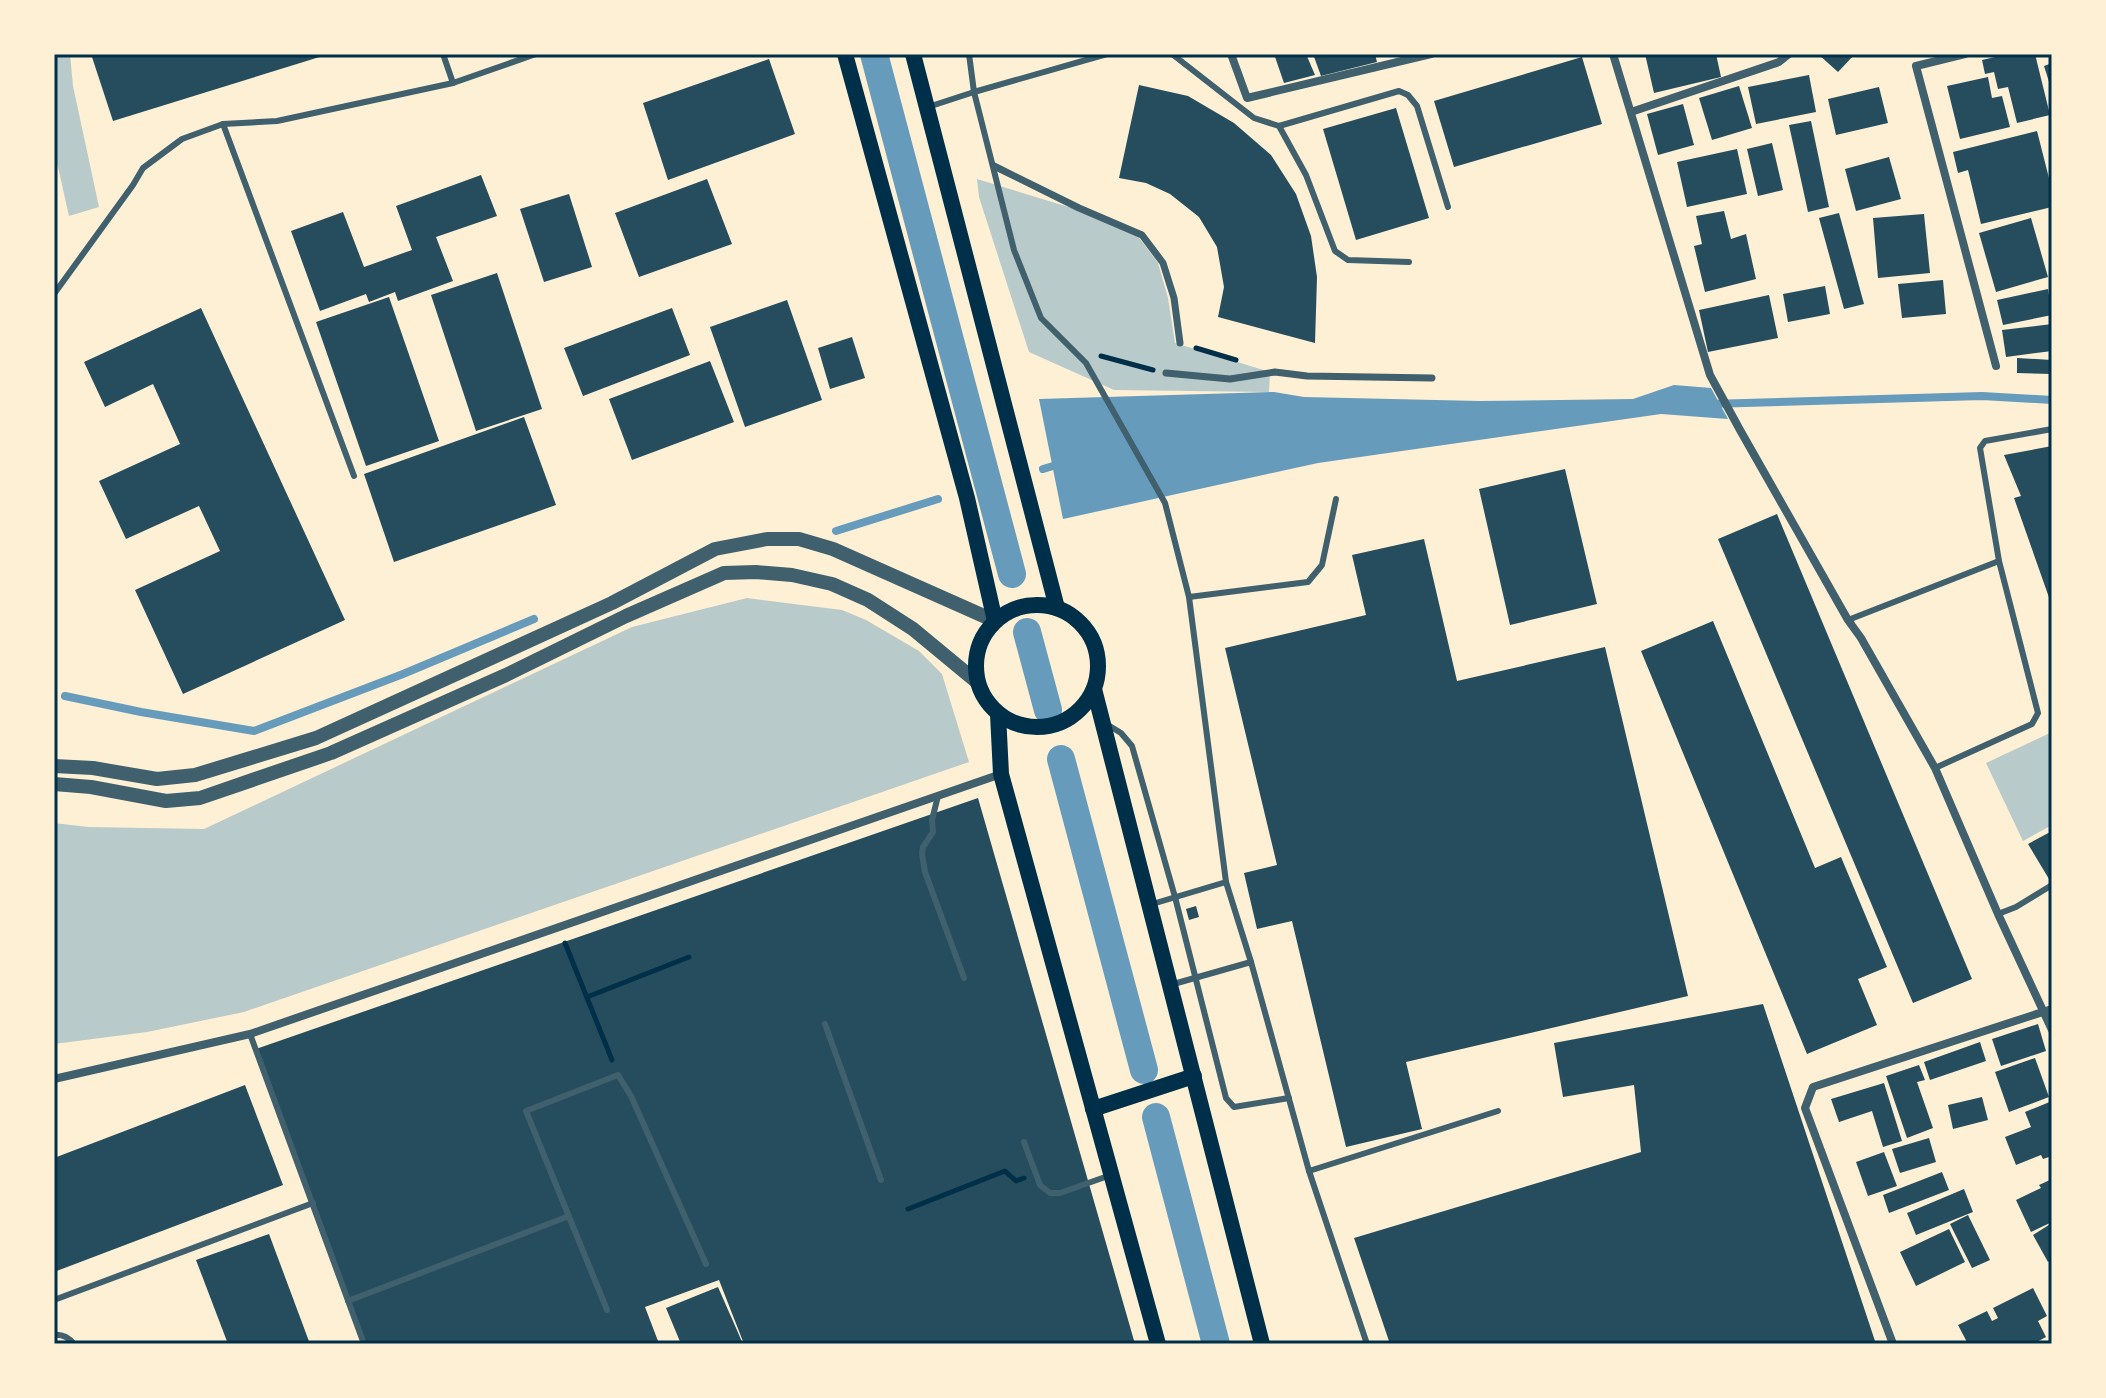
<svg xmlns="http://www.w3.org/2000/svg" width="2106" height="1398" font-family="'Open Sans',sans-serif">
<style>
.green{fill:#b9caca}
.water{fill:#669bbc}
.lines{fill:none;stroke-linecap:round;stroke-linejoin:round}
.stream{stroke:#669bbc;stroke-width:8}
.canal{stroke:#669bbc;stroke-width:28}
.building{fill:#264d5e}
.path{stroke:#003049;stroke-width:5}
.service{stroke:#3f606c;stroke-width:6}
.pedestrian{stroke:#3f606c;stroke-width:7}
.minor{stroke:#3f606c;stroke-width:8}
.tertiary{stroke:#3f606c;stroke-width:14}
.secondary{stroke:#003049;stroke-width:16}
.neatline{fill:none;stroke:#003049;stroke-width:3}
</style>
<rect width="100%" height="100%" fill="#fdf0d5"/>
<g class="green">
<path d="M54 54H70L73 86 99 207 69 216 54 149Z"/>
<path d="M977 179 1075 209 1137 235 1158 263 1168 298 1175 343 1270 372 1269 392 1114 390 1029 352 979 197Z"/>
<path d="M747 598 842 610 866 620 919 651 942 674 969 762 244 1012 147 1032 54 1044V823L88 827 204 829 632 627Z"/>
<path d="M2052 732V825L2023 841 1986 763Z"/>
</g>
<path class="water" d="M1674 385 1711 388 1728 419 1661 414 1318 463 1063 519 1039 399 1274 392 1304 397 1479 401 1633 399Z"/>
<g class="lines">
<g class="stream">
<path d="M1709 404 1982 396 2052 400"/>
<path d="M1043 469 1060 464"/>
<path d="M836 531 938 499"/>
<path d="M65 696 141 712 254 731 403 674 534 619"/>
</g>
<g class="canal">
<path d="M874 54 1012 574"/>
<path d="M1027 632 1048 710"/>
<path d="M1061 759 1144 1070"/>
<path d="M1156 1117 1216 1344"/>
</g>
</g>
<g class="building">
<path d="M91 54H326V55L113 121Z"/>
<path d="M1274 54H1306L1315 75 1284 83Z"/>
<path d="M1313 54H1375L1377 62 1321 76Z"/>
<path d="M1645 54H1716L1721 77 1654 93Z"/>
<path d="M1818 54H1855L1838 72Z"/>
<path d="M2008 54H2035L2050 115 2017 123 2008 87 1998 89 1994 72 1985 74 1982 60Z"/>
<path d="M1582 57 1602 124 1454 167 1434 101Z"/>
<path d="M769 59 795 134 668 180 643 103Z"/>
<path d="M2052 63V88H2051L2044 66Z"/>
<path d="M1809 75 1816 112 1756 124 1748 87Z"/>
<path d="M1988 77 1992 98 2002 96 2010 127 1960 139 1947 86Z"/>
<path d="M1139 85 1188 96 1234 123 1271 155 1296 194 1311 236 1317 277 1315 343 1218 317 1224 287 1217 247 1199 217 1170 194 1146 183 1119 178Z"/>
<path d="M1739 86 1752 128 1712 140 1699 98Z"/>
<path d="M1879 87 1888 123 1836 135 1828 99Z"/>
<path d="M1683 104 1694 145 1658 155 1647 114Z"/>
<path d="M1396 108 1429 218 1356 240 1323 129Z"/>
<path d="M1811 121 1829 207 1808 212 1789 125Z"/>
<path d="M2037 131 2052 190V207L1981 224 1968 170 1958 173 1953 152Z"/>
<path d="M1772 143 1783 190 1758 196 1747 149Z"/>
<path d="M1737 149 1747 194 1687 207 1677 162Z"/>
<path d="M1889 157 1901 199 1856 211 1845 169Z"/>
<path d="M481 175 497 216 436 237 453 281 398 301 395 292 369 302 366 294 320 311 291 231 343 212 364 267 412 250 396 206Z"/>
<path d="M707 179 732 244 639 277 615 213Z"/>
<path d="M569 194 592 267 544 282 520 209Z"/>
<path d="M1724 211 1731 239 1746 234 1756 279 1705 292 1694 246 1702 244 1696 216Z"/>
<path d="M1839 213 1864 304 1844 309 1819 218Z"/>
<path d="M1924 214 1930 273 1878 278 1873 218Z"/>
<path d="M2031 218 2048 277 1996 292 1979 233Z"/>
<path d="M497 273 542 409 476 431 431 295Z"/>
<path d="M1943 280 1946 314 1902 318 1898 284Z"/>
<path d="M1825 286 1830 314 1788 322 1783 294Z"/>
<path d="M2048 289 2052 315 2003 325 1997 300Z"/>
<path d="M1769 295 1778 338 1708 352 1699 310Z"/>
<path d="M389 297 439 441 366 466 316 322Z"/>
<path d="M787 300 822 400 745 427 710 327Z"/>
<path d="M201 308 345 620 183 694 135 590 220 551 199 506 126 539 99 481 180 444 153 384 105 407 84 362Z"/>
<path d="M672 308 690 355 583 396 564 348Z"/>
<path d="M2052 324V351L2006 357 2002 330Z"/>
<path d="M852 337 865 378 830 389 818 348Z"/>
<path d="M2017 358 2052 360V374L2017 373Z"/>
<path d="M710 361 734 422 632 460 609 399Z"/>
<path d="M524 417 556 505 394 562 364 474Z"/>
<path d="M2052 446V606L2014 498 2021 496 2004 455Z"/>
<path d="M1565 469 1597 604 1510 625 1479 489Z"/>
<path d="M1777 514 1972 979 1913 1003 1718 539Z"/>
<path d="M1424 539 1457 681 1605 647 1688 996 1406 1062 1422 1129 1346 1147 1292 921 1257 929 1244 873 1277 865 1225 648 1366 615 1352 555Z"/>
<path d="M1713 621 1815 868 1841 857 1887 967 1858 979 1877 1025 1807 1054 1641 651Z"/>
<path d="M978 798 1135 1344H744L719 1280 645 1307 658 1341 649 1344H363L256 1049Z"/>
<path d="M2052 831V884L2028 844Z"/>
<path d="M1196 906 1199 917 1189 920 1186 909Z"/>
<path d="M1763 1004 1876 1344H1390L1354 1238 1641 1152 1634 1085 1563 1097 1554 1043Z"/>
<path d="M2038 1024 2046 1051 2001 1066 1992 1039Z"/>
<path d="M1980 1042 1986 1061 1930 1080 1924 1062Z"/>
<path d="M2035 1058 2049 1097 2009 1112 1995 1072Z"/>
<path d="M1919 1065 1925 1080 1917 1082 1933 1128 1907 1138 1886 1076Z"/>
<path d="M1884 1083 1902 1141 1883 1147 1872 1111 1839 1122 1831 1099Z"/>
<path d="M245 1085 283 1185 54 1272V1158Z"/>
<path d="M1982 1097 1988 1120 1953 1129 1948 1105Z"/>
<path d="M2052 1101V1156L2043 1159 2041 1155 2016 1165 2005 1137 2031 1127 2025 1112Z"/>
<path d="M1929 1138 1936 1162 1900 1173 1892 1149Z"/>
<path d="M1884 1152 1897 1186 1868 1196 1856 1162Z"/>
<path d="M1942 1172 1949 1190 1889 1213 1883 1195Z"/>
<path d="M2052 1179V1222L2031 1232 2016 1200 2041 1188 2039 1185Z"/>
<path d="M1964 1189 1973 1212 1916 1235 1907 1213Z"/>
<path d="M1968 1215 1990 1260 1972 1268 1950 1224Z"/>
<path d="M2052 1223V1259L2048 1262 2033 1235Z"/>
<path d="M1949 1229 1965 1262 1916 1286 1900 1252Z"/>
<path d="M269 1234 310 1344H228L196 1260Z"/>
<path d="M718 1287 743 1344H681L666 1308Z"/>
<path d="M2033 1288 2047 1316 2038 1321 2046 1337 2033 1344H1968L1958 1325 1987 1311 1992 1321 1998 1318 1993 1308Z"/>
</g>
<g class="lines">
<g class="path">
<path d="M1196 348 1236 360"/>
<path d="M1101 356 1153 370"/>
<path d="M565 943 612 1060"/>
<path d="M587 997 689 957"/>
<path d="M908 1209 1005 1171 1016 1181 1024 1178"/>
</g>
<g class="service">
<path d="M443 54 453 83"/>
<path d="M969 54 974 92 1014 250 1041 318 1086 363 1165 503 1189 597 1226 882 1251 962 1309 1171 1498 1111"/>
<path d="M1172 54 1254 118 1279 126 1399 91 1408 95 1417 106 1448 207"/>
<path d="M928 107 974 92 1107 54"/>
<path d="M223 124 354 476"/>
<path d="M1279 126 1306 175 1335 251 1348 260 1409 262"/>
<path d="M54 294 133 185 143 168 182 139 223 124 277 121 453 83 536 54"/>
<path d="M1189 597 1308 582 1322 565 1336 499"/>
<path d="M1848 620 1999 561"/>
<path d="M1108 725 1121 733 1132 746 1175 897 1226 1098 1234 1107 1289 1098"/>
<path d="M1935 768 2032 724 2038 713 1999 561 1980 448 1985 441 2052 429"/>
<path d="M938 796 932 820 933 832 923 847 922 854 925 872 964 978"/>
<path d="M1149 905 1226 882"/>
<path d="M1998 914 2016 907 2052 885"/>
<path d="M1170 985 1251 962"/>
<path d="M825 1024 881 1180"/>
<path d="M250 1034 364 1344"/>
<path d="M1024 1142 1040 1185 1050 1193H1060L1108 1176"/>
<path d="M1309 1171 1367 1344"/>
<path d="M54 1300 313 1203"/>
<path d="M348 1301 569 1216"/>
<path d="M607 1310 526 1111 618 1075 631 1096 706 1264"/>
<path d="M54 1335C62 1334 69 1338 74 1344"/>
</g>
<g class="pedestrian">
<path d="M994 166 1079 208 1142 235 1163 263 1174 298 1180 343"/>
<path d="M1166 373 1230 379 1275 372 1307 376 1432 378"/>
</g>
<g class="minor">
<path d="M1231 54 1247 98 1431 54"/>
<path d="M1613 54 1710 375 1740 430 1848 620 1861 638 1935 768 1998 914 2052 1030"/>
<path d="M1965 54 1916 66 1996 366"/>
<path d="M1631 112 1779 62 1789 54"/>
<path d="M54 1079 250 1034 1001 774"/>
<path d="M1893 1344 1805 1108 1813 1087 2052 1009"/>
</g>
<g class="tertiary">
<path d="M54 766 93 768 157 779 195 775 316 738 612 603 715 549 767 539H799L833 549 995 621"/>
<path d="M54 784 91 787 166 801 200 798 331 753 506 675 626 616 724 573 756 572 792 575 832 584 868 600 913 629 977 682"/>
</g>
<g class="secondary">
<path d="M845 54 967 498 995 621"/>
<path d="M913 54 1057 608"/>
<circle cx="1037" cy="666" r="61"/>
<path d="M1094 689 1262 1344"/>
<path d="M998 714 1001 774 1158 1344"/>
<path d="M1093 1109 1194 1076"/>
</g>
</g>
<rect width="2106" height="1398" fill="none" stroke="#fdf0d5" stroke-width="112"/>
<rect x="56" y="56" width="1994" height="1286" class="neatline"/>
</svg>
